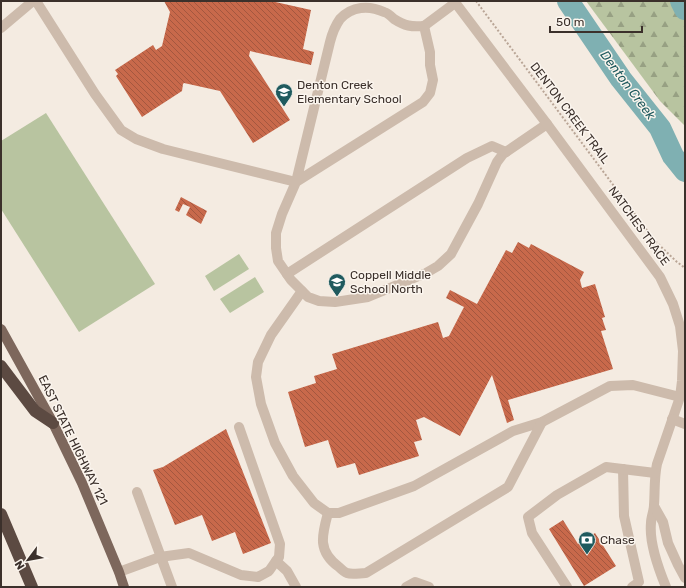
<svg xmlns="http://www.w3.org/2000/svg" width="686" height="588" font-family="Rubik,sans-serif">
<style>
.forest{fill:url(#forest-firs)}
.garden{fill:#b8c4a0}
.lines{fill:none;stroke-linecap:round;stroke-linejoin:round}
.river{stroke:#7fb0b2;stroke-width:22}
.building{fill:url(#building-back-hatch)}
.path{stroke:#b9a596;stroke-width:2;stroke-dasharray:2 2;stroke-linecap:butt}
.minor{stroke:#cdbbac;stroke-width:10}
.major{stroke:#7d675c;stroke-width:10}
.highway{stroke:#5c4a42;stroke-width:12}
.labels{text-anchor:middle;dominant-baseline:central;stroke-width:3;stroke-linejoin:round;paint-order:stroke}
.poi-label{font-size:12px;fill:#3b302b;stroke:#fbf5ee;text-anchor:start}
.street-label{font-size:12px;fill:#3b302b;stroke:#fbf5ee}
.water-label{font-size:13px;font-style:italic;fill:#1f5a5e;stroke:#fbf5ee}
</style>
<defs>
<pattern id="forest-firs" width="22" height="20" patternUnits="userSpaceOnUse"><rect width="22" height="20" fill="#b8c4a0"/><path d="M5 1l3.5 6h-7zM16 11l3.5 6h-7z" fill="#97a083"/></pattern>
<pattern id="building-back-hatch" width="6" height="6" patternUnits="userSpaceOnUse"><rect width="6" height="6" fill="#c8694b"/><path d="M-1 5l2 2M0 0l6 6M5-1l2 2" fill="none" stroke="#a4573f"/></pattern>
</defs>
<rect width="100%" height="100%" fill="#f4ebe1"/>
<path class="forest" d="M586 1H685V126L660 101Z"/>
<g class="garden">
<path d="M46 113 155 284 79 332 1 209V141Z"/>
<path d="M239 254 249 269 214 291 205 276Z"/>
<path d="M255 277 264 292 230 313 220 299Z"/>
</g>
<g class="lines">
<g class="river">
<path d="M568 1 621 79 660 128 673 156 685 171"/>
<path d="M681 1 685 9"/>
</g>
</g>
<g class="building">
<path d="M164 1H271L311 10 303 49 314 52 311 65 250 51 249 56 290 120 253 143 220 91 184 83 183 84 182 91 142 117 116 76 118 74 115 70 153 45 156 50 162 46 170 12Z"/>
<path d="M181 197 207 211 201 224 186 215 190 207 183 204 179 212 175 210Z"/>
<path d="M518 242 529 248 531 244 584 272 580 280 582 288 595 284 605 317 602 318 606 330 601 331 613 369 508 400 514 420 507 423 492 375 460 436 424 417 416 420 422 440 414 442 419 456 359 475 355 463 337 468 328 440 305 447 288 392 316 383 314 376 337 369 332 354 438 322 443 338 449 336 464 307 446 298 450 290 477 304 506 250 512 253Z"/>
<path d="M226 429 271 543 243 554 235 532 212 541 202 515 175 525 153 470 163 467Z"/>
<path d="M563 520 578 544 595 533 616 566 584 586 549 529Z"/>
</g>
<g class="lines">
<path class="path" d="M476 1 655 241 677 262 685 268"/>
<g class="minor">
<path d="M36 1 95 94 121 130 136 139 163 149 296 182 423 102 430 93 433 80 430 65V52L424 26C411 27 405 26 394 19 391 16 388 13 384 12 369 5 352 6 340 19 335 26 332 34 330 42L296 182 282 214 276 233V248L278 261 291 280 308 297 319 301 335 302 368 297 426 273 438 266 451 254 478 204 497 162 503 154 547 124"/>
<path d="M454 1 547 124 660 277 673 304 680 326 683 351 682 381 680 397 657 464C654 478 655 491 654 505 654 511 651 517 651 523 649 542 659 570 666 587"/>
<path d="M424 26 455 3"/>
<path d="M1 28 33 1"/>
<path d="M287 274 467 158 492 146 506 152"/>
<path d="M302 291 271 335 258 362 256 377 261 404 275 443 293 476 314 503 328 513H339L414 486 513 431 542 422 610 386 633 385 680 397"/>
<path d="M672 419 685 424"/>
<path d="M623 469 624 516 639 582 632 587"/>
<path d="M137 492 172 587"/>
<path d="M654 506 663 522 668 543 678 565 685 578"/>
<path d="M328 513C322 535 317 551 339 567 341 569 344 572 347 573 352 575 360 573 366 573L508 487 542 422"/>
<path d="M276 561 287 571 296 587"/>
<path d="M119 572 160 557 189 553 241 575 258 577 269 571 276 561 279 557 280 544 239 427"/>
<path d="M406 587 415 582 429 587"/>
<path d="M567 587 532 533 528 517 557 495 606 467 655 473"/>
</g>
<path class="major" d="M1 329 53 423 82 483 119 572 124 587"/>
<g class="highway">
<path d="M1 366 35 411 53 423"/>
<path d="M1 514 32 587"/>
</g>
</g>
<defs>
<g id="school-pin" transform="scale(0.9)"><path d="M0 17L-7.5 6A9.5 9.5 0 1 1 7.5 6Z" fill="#1f5a5e" stroke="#fbf5ee"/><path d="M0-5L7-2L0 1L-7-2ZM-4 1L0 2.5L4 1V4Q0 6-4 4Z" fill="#fff"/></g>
<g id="bank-pin" transform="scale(0.9)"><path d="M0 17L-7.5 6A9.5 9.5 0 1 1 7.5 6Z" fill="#1f5a5e" stroke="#fbf5ee"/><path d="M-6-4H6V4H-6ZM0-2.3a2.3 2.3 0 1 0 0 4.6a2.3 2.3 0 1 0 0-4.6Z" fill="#fff"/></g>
</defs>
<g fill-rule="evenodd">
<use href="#school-pin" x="284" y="92"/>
<use href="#school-pin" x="337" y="282"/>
<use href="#bank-pin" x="587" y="540"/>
</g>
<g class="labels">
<g class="poi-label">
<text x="297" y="85">Denton Creek<tspan x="297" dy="14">Elementary School</tspan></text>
<text x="350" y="275">Coppell Middle<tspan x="350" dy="14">School North</tspan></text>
<text x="600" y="540">Chase</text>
</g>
<g class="street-label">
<text transform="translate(570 113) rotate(53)">DENTON CREEK TRAIL</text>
<text transform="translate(639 226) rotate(54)">NATCHES TRACE</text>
<text transform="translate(73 440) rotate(64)">EAST STATE HIGHWAY 121</text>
</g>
<g class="water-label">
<text transform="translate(628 85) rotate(53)">Denton Creek</text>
</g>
</g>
<rect width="686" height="588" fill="none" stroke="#3b302b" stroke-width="4"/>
<g transform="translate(28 560) rotate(238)" stroke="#fbf5ee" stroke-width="3" paint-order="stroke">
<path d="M0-3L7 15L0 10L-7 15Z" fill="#3b302b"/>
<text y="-6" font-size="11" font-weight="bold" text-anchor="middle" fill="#3b302b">N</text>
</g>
<path d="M550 26v6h92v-6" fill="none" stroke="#3b302b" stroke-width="2"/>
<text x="556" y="26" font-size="12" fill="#3b302b" stroke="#fbf5ee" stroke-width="3" paint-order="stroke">50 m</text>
</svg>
